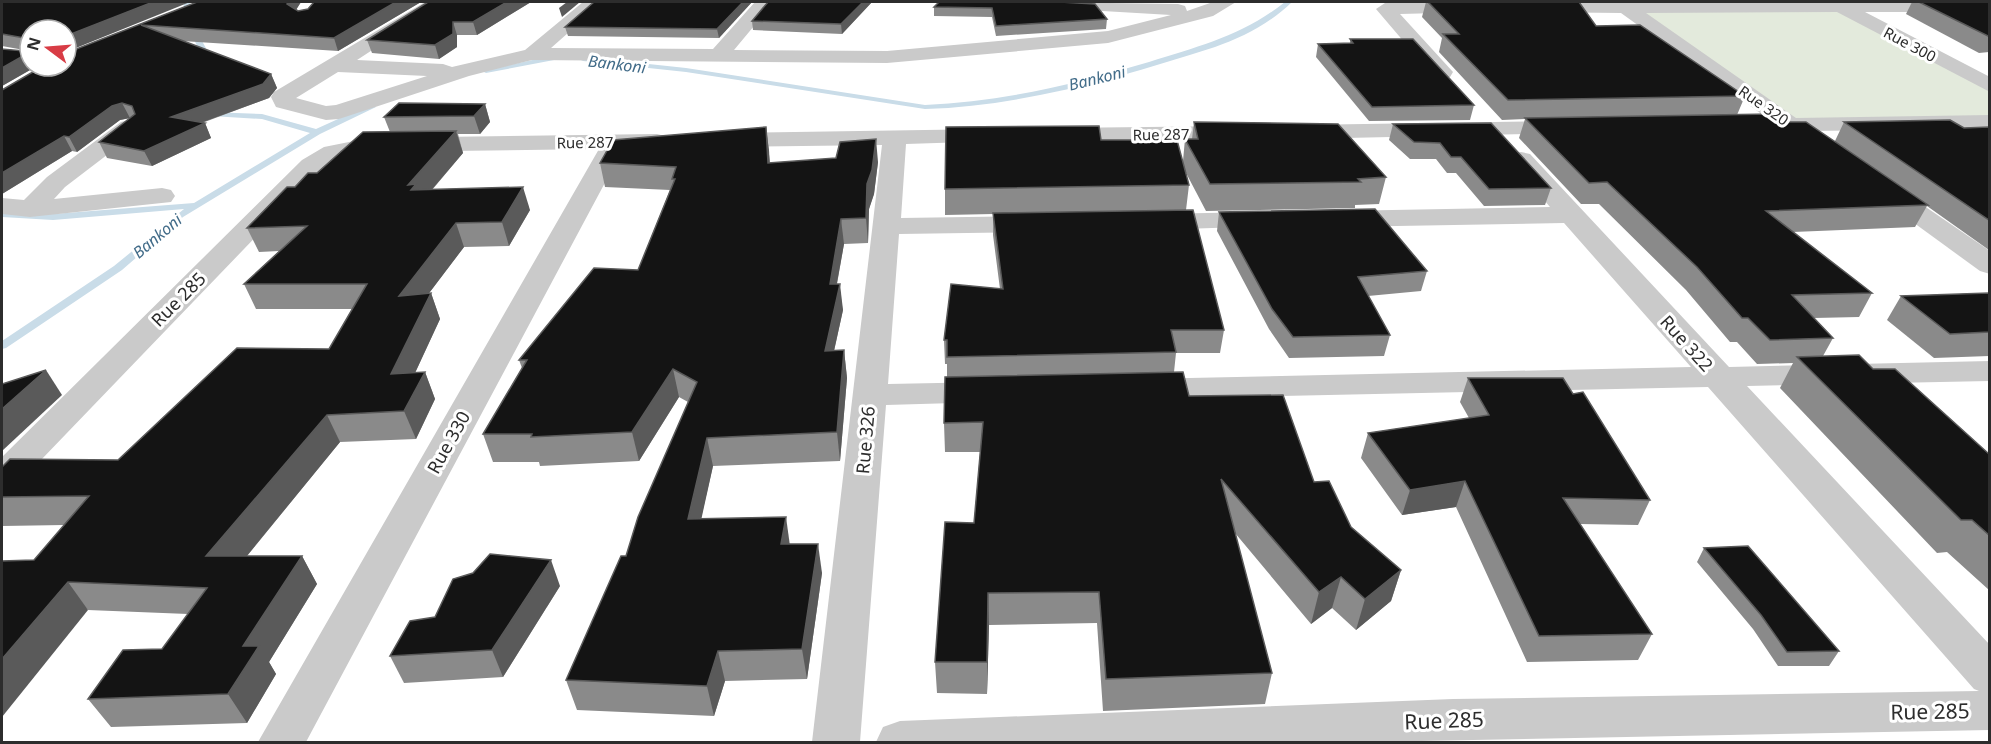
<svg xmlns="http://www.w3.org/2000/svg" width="1991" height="744" font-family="'Noto Sans',sans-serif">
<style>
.green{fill:#e3eadc}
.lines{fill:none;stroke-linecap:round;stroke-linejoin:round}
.stream{fill:#c9dce8;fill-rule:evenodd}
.minor{fill:#cacaca;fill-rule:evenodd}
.wall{fill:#8a8a8a}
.shaded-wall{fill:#5a5a5a}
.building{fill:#141414;stroke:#5a5a5a;stroke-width:1.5}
.labels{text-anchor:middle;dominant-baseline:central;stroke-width:6;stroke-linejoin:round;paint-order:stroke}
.far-street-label{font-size:15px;fill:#2d2d2d;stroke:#fff}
.far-water-label{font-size:16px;font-style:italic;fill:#426c89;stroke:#fff}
.street-label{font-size:18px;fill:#2d2d2d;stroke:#fff}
.near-street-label{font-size:21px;fill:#2d2d2d;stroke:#fff}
</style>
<rect width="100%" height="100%" fill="#fff"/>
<path class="green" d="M1841 6 1989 86V122L1791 125 1626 8Z"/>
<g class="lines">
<g class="stream">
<path d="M184 2H190L189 17 208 52 200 61 193 59 200 52 183 17Z"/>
<path d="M1285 2H1292C1272 22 1242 38 1215 47 1121 77 1024 106 925 109L686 72 583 61 579 59 583 57 686 68 925 105C1002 102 1075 84 1149 62 1200 46 1242 36 1285 2Z"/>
<path d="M551 56H554V60L486 73 482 71Z"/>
<path d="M369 105 376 107 320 134 183 217 122 270 6 348 2 349V341L114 266 184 209 53 220 2 217V211L53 214 194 203 310 133 262 119 211 116 207 114 208 112 262 114 316 129Z"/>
</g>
<g class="minor">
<path d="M425 2H446L357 60 443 64 452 67 525 50 583 2H603L551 48 713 49 755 2H774L734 50 887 51 1108 31 1171 15 1051 8 1044 6 1042 2 1178 4 1185 6 1187 11 1213 2H1236L1213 16 1108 43 887 63 532 60 469 76 339 119 326 120 276 107 271 97 274 92ZM338 72 427 76 336 105 326 106 296 98Z"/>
<path d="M1469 2 1478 8 1476 12 1400 14 1453 72 1450 77H1434L1376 9 1385 3Z"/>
<path d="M1538 2H1990V12H1865L1990 77V92L1837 12 1646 13 1796 118 1990 115V129L1807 131 1797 136 1786 132 1757 130 1753 125 1757 120 1767 118 1621 13 1531 12 1529 8Z"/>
<path d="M129 120 137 122 141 127 137 132 65 187 54 199 162 188 171 190 175 196 171 202 30 217 2 214V198L24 200 47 177 121 122Z"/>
<path d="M1566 121 1574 123 1578 128 1574 133 1300 139 1292 137 1288 132 1292 127 1300 125Z"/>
<path d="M1236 126 1244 128 1248 133 1244 138 1057 142 1049 140 1045 135 1049 130 1057 128Z"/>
<path d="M990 129 998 131 1002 136 998 141 906 144 901 218 1038 216 1048 218 1052 224 1048 230 1038 232 899 234 888 384 989 382 1001 385 1006 392 1001 399 989 402 886 405 860 742H812L882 145 724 147 716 145 712 140 716 135 724 133Z"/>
<path d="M657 134 665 136 669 141 665 146 623 149 306 742H258L599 149 369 152 341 158 320 170 15 487 2 490V457L302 160 324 147 369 138Z"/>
<path d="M1521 152 1530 154 1729 367 1990 361V381L1747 386 1990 645V730L1368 742H876L883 727 900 721 1453 699 1979 691 1974 689 1708 387 1142 399 1130 396 1125 389 1130 382 1142 379 1691 367 1564 223 1339 227 1329 225 1326 219 1329 213 1339 211 1550 207 1509 159 1512 154Z"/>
<path d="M1886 183 1895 186 1990 251V274L1980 271 1877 196 1873 191 1877 186Z"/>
<path d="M1263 212 1273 214 1277 220 1273 226 1153 230 1143 228 1139 222 1143 216 1153 214Z"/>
</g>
</g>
<g class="wall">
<path d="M2 2 30 30V66H37L2 86V49L24 51V50L2 46Z"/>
<path d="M197 2H301L296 10 298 11 308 9 314 2H421L338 51 182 41 271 74 277 88 269 98 202 123H205L211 138 152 166 107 158 99 142 130 118 120 120 77 152 72 151 2 194V90L66 53Z"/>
<path d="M428 2H531L477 35H457V47L439 59 372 53 367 40Z"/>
<path d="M594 2H752L719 38 568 36 565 27Z"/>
<path d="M768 2H872L842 34 753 30 752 21Z"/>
<path d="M939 2 1107 19 1106 29 996 36 992 17 934 16V7Z"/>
<path d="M1426 2H1579L1596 26 1745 96 1737 115 1784 122 1835 141 1844 122 1964 128 1989 127V250L1927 206 1915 227 1793 232 1872 293 1859 317 1814 318 1833 338 1823 356 1873 369 1989 454V590L1947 552 1937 553 1780 388 1793 363 1757 364 1737 342H1730L1686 290 1599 204H1581L1519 138 1525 119 1502 120 1439 52 1442 38 1422 17Z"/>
<path d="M1912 2H1989V52L1979 53 1906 14Z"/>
<path d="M1350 39 1474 105 1470 120 1369 121 1316 57 1318 44 1350 43Z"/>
<path d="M485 104 490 122 480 134H458L463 153 432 190 530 210 509 246 464 247 429 293H431L440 319 415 373 425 372 435 399 416 439 340 442 247 556H302L317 584 269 662 276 674 247 723 111 727 88 699 162 649 188 614 88 610 34 560 64 525 2 526V467L118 460 329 349 352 309H256L244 284 279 251 259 252 247 228 295 187 317 173 390 132 384 117Z"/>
<path d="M1194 122 1386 177 1379 204 1355 205V208L1206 211 1185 171 1189 185 1186 210 1224 330 1220 353H1176L1174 372 1189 396 1314 482 1351 527 1401 570 1391 601 1356 630 1332 608 1311 624 1235 533 1272 673 1265 704 1103 711 1097 623 989 625 987 694 937 693 935 662 974 523 980 452H945L944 423 947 377V364H945L944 340 1000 289 993 235V214L945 215V189L1183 161 1185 139H1192Z"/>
<path d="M1393 124 1551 188 1545 205 1484 206 1456 173H1447L1436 159H1410L1389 140Z"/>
<path d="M766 127 770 163 878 162 874 194 869 209 868 243 844 244 837 284 843 310 834 351 844 350 847 378 840 461 713 466 701 518 790 544 822 573 807 679 725 681 714 716 577 710 566 680 626 556 688 402 679 397 639 461 540 466 539 462H493L483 434 522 368 519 360 638 270 670 190 605 187 600 163Z"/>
<path d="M1219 212 1427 271 1421 291 1368 296 1390 335 1384 356 1289 358 1269 329 1217 231Z"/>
<path d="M1989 293V356L1934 358 1887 320 1901 296Z"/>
<path d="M1468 378 1573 394 1650 500 1638 525 1580 524 1652 634 1638 660 1527 662 1456 507 1402 515 1361 458 1368 433 1469 418 1460 402Z"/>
<path d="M1704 548 1839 651 1829 666H1778L1753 629 1697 562Z"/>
<path d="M560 586 503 677 404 683 390 656Z"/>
</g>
<g class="shaded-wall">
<path d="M153 2H190L66 52V36Z"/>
<path d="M288 2H301L292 16 287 4Z"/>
<path d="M396 2H421L338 51 334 38Z"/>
<path d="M507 2H531L477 35 473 22Z"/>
<path d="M567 2H580L562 17 559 8Z"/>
<path d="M743 2H752L719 38 717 29Z"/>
<path d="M863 2H872L842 34 841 24Z"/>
<path d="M453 22 457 35V47L439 59 435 45Z"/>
<path d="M30 52V66H37L2 86V68Z"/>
<path d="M271 74 277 88 269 98 178 131 171 117Z"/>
<path d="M122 103 130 118 120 120 77 152 69 137 112 106Z"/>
<path d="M485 104 490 122 480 134 474 116Z"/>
<path d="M205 123 211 138 152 166 144 151Z"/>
<path d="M766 127 769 150 771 187 768 163Z"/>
<path d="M456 131 463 153 416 208 408 185Z"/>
<path d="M64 136 72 151 2 194V173Z"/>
<path d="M876 139 878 162 874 194 869 209 868 243 866 218 867 184Z"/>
<path d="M523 187 530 210 509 246 502 222Z"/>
<path d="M841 219 844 244 832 310 830 284Z"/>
<path d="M456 223 464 247 408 321 399 296Z"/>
<path d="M840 284 843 310 828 378 825 351Z"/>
<path d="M431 293 440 319 402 401 391 374Z"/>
<path d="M844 350 847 378 840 461 837 432Z"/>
<path d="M673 369 679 397 639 461 632 432Z"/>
<path d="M46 370 62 395 2 451V409Z"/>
<path d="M425 372 435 399 416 439 404 411Z"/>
<path d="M327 415 340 442 223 585 206 556Z"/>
<path d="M707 438 713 466 695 548 688 519Z"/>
<path d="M1465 481 1456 507 1402 515 1410 490Z"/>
<path d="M786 517 790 546 781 544Z"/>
<path d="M818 544 822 573 807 679 802 649Z"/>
<path d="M302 556 317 584 269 662 276 674 247 723 228 694 243 646Z"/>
<path d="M551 560 560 586 503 677 492 650Z"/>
<path d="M1401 570 1391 601 1356 630 1365 599Z"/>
<path d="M1341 577 1332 608 1311 624 1319 592Z"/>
<path d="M68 582 88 610 2 717V659Z"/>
<path d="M988 593 989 625 987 694V662Z"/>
<path d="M718 651 725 681 714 716 707 686Z"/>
</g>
<g class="building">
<path d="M2 2H153L66 36V30H30V52L2 68V49L24 51 25 38 2 34Z"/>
<path d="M197 2H288L287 4 298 11 308 9 314 2H396L334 38 141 25 271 74 263 84 171 117 205 123 144 151 99 142 135 114 132 106 122 103 112 106 69 137 64 136 2 173V90L43 66H66V53Z"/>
<path d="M428 2H507L473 22H453V34L435 45 367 40Z"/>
<path d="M594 2H743L717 29 565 27Z"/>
<path d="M768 2H863L841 24 752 21Z"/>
<path d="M939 2H1060L1095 4 1107 19 996 26 992 8 934 7Z"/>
<path d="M1428 2H1579L1596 26 1640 25 1745 96 1508 100 1443 34H1459Z"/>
<path d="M1919 2H1989V36H1988Z"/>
<path d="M1350 39H1413L1474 105 1372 107 1318 44 1353 43Z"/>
<path d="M399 103 485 104 474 116 384 117Z"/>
<path d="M1772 114 1784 122H1806L1928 205 1766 211 1872 293 1792 295 1833 338 1770 340 1748 318H1742L1697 267 1607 182 1589 183 1525 118Z"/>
<path d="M1950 120 1964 128 1989 127V220L1844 122Z"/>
<path d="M1194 122 1338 124 1386 177 1358 179 1361 182 1210 184 1185 139H1198Z"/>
<path d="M1491 123 1551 188 1489 189 1461 157H1451L1440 143 1414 142 1393 124Z"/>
<path d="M1099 126 1101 140H1177L1189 185 945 189 946 127Z"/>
<path d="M766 127 768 163 836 158 840 142 876 139 872 170 867 184 866 218 841 219 830 284H840L825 351 844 350 837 432 707 438 688 519 786 517 781 544H818L802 649 718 651 707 686 566 680 621 556H626L638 517 697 382 673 369 632 432 531 437 532 434H483L527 360H519L594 268 638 270 675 179H672L676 167 600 163 613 140Z"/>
<path d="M456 131 408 185 416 184 411 190 523 187 502 222 456 223 399 296 431 293 391 374 425 372 404 411 327 415 206 556H302L243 646H259L228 694 88 699 123 650 162 649 207 588 68 582 2 659V561L34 560 89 496 2 497V467L10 459 118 460 237 348 329 349 367 284H244L307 226 247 228 287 187H295L308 173H317L363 132Z"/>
<path d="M1375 209 1427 271 1358 277 1390 335 1293 337 1272 309 1219 212Z"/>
<path d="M1193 210 1224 330H1171L1176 352 947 357V340H944L951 284 1003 289 993 213Z"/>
<path d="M1989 293V332L1950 334 1901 296Z"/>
<path d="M1859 355 1873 369H1895L1989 454V535L1972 520H1961L1797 357Z"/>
<path d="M46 370 2 409V384Z"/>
<path d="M1183 372 1189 396 1283 395 1314 482 1329 481 1351 527 1401 570 1365 599 1341 577 1319 592 1221 479 1272 673 1106 679 1099 592 988 593 987 662H935L945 522 974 523 983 422 944 423 945 377Z"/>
<path d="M1468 378H1563L1573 394 1583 392 1650 500 1563 498 1652 634 1539 636 1465 481 1410 490 1368 433 1489 415Z"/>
<path d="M1748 546 1839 651 1787 652 1761 615 1704 548Z"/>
<path d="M490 554 551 560 492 650 390 656 410 621 435 617 453 579 473 573Z"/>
</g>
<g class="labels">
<g class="far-street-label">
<text transform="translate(1910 44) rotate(28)">Rue 300</text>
<text transform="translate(1764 105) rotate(35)">Rue 320</text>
<text transform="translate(1161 134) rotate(-1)">Rue 287</text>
<text transform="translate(585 142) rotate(-1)">Rue 287</text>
</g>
<g class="far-water-label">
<text transform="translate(617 64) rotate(7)">Bankoni</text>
<text transform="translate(1097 78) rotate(-14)">Bankoni</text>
<text transform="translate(157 236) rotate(-40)">Bankoni</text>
</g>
<g class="street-label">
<text transform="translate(178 299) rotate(-45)">Rue 285</text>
<text transform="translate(1687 343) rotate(48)">Rue 322</text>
<text transform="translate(865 440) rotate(-85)">Rue 326</text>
<text transform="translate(448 442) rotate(-61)">Rue 330</text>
</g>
<g class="near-street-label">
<text transform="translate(1930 711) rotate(-1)">Rue 285</text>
<text transform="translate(1444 720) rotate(-2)">Rue 285</text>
</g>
</g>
<rect width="1991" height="744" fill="none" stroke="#2d2d2d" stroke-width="6"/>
<g transform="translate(48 48) rotate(286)"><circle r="28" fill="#ffffff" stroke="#ababab" stroke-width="1.5"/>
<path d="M0-4.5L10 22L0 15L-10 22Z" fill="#d83c45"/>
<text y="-9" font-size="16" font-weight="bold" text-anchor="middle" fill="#2d2d2d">N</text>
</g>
</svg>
